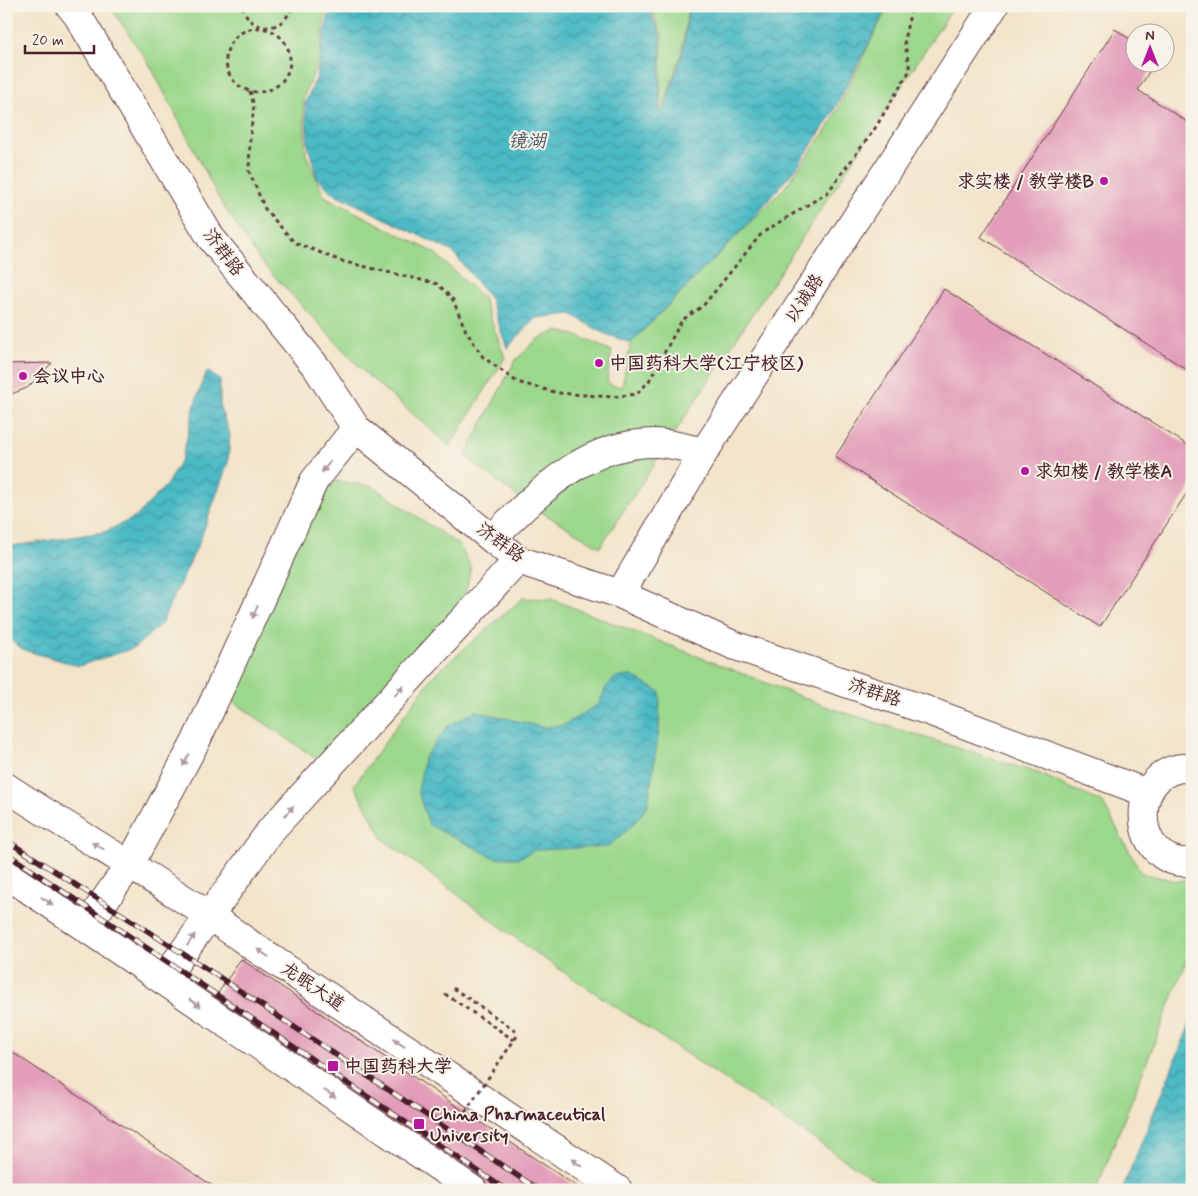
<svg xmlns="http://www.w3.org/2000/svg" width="1198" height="1196" font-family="Mynerve,'LXGW WenKai TC',sans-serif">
  <defs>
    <pattern id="water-waves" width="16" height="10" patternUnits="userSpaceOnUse" patternTransform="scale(1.25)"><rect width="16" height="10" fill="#4cbac5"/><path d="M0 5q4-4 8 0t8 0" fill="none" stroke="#4197a0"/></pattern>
  </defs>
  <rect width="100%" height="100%" fill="#f7f3e8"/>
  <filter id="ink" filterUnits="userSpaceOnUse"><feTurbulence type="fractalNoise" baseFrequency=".02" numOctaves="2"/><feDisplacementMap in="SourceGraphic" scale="10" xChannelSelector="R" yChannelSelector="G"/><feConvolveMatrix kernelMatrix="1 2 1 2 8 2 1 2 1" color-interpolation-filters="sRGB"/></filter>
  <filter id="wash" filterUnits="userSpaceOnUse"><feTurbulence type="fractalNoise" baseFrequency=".0096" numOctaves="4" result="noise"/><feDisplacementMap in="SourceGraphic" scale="20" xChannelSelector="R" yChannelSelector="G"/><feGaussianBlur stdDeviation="1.12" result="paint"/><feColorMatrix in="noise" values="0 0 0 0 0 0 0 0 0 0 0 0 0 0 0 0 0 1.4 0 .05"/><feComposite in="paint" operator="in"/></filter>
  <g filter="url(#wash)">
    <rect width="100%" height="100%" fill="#f2e4c9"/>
    <path fill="#9bd88c" stroke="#727c5c" d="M110,6h216l-6,52 -17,40 3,56 18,42 111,57 48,45 22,60 -55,88 -85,-73 -104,-111 -39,-58 -71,-137z
      M653,6h35l-6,45 -19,57 -3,2 2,-74 -10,-26z
      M886,6h68l-354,541 -77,-46 -58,-45 50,-95 21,-21 21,-9 18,4 37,16 -5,29 4,5 11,2 9,-44 154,-156 45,-62 57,-117z
      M336,481l36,5 87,59 12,22 -6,29 -147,164 -90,-62 85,-191z
      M523,598l28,1 282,110 205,64 65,30 38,70 34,8 17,-1v68l-96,242h-206l-353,-236 -154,-115 -29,-54 79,-109z"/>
    <path fill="url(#water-waves)" stroke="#4b6c78" d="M330,6h322l-2,5 11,25 -2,76 5,-2 19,-59 6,-45h197l1,2 -56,108 -34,51 -51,59 -115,117 -28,-10 -32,-19 -35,4 -29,30 -17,-49 -37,-47 -120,-59 -16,-15 -9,-33 -3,-42 11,-24z
      M207,371l13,9v28l10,26 -2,29 -29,80 -38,81 -27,24 -55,18 -55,-16 -18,-13v-90l98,-15 32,-15 31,-33 15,-26 14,-58z
      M632,676l28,16 -1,37 -11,76 -18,23 -23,19 -72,3 -16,8h-24l-66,-33 -11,-33 6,-34 24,-32 28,-15 66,16 22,-2 35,-21 7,-17 10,-10z
      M1192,1019v163l-4,8h-66z"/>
    <g id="blocks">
      <path fill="#e29eb9" d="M1115,29l21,14v19h19l-17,28 54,35v248l-211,-136z
        M944,289l248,159v37l-92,142 -265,-170z
        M52,363l-25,25 -21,8v-32z
        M241,959l224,153 117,78h-127l-255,-170z
        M6,1048l213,142h-213z"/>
    </g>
  </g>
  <g filter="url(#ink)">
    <use href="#blocks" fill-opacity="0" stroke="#633d43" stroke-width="1"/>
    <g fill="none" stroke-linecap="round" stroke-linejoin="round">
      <defs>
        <path id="minor" d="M70,6l8,10 133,222 106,130 39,60 162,132 102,34 113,51 193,65 221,83
          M492,538c48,-46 92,-95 163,-95 16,0 34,6 49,9
          M620,594l84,-142 290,-446
          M1192,768c-65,-5 -64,100 0,94
          M86,927l44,-63 66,-123 118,-260 42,-53
          M163,980l108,-150 247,-270"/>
        <path id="major" d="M6,787c82,54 168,102 248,160l364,243
          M6,874l467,316"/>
      </defs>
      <use href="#minor" stroke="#633d43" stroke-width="30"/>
      <use href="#major" stroke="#633d43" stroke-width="30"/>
      <path stroke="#633d43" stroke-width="3" stroke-dasharray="4 4" stroke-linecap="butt" d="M243,6c6,29 42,27 49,0
        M226 60a32 32 0 1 1 64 0a32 32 0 1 1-64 0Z
        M250,91l4,15 -4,32 -1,33 16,38 29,33 47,19 97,23 15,16 13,31 17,26 34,25 41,11 55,4 24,-3 12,-13 33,-61 21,-14 59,-73 65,-40 47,-63 36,-60 -6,-30 8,-34
        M453,988l66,45
        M445,994l69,46
        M414,1190l4,-7"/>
      <use href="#minor" stroke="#fff" stroke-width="28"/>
      <use href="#major" stroke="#fff" stroke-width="28"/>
      <defs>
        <path id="rail" d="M6,840l207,133 326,217
          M6,853l500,337"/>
      </defs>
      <use href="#rail" stroke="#4a1f2b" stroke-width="5.5"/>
      <use href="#rail" stroke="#f7f3e8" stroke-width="4" stroke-dasharray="11" stroke-linecap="butt"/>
      <path stroke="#633d43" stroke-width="3" stroke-dasharray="4 4" stroke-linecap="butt" d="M465,1112l54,-79"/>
    </g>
    <defs><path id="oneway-solid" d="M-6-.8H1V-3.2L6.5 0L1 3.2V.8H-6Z" transform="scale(1.25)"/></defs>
    <g fill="#ae9aa0">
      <use href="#oneway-solid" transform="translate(326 467) rotate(128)"/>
      <use href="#oneway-solid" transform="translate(255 612) rotate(114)"/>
      <use href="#oneway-solid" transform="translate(399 691) rotate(-48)"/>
      <use href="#oneway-solid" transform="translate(186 760) rotate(118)"/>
      <use href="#oneway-solid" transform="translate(289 811) rotate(-48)"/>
      <use href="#oneway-solid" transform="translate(98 846) rotate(-150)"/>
      <use href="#oneway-solid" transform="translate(47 901) rotate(33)"/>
      <use href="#oneway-solid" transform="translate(191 940) rotate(-55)"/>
      <use href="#oneway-solid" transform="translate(263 953) rotate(-146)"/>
      <use href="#oneway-solid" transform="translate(195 1003) rotate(35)"/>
      <use href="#oneway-solid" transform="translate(399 1043) rotate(-146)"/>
      <use href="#oneway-solid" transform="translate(330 1094) rotate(34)"/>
      <use href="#oneway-solid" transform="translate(577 1163) rotate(-146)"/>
    </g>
  </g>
  <g fill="#b5179e" stroke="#f7f3e8" stroke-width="2">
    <circle cx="1104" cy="181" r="5"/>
    <circle cx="599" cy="363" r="5"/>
    <circle cx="23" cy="376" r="5"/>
    <circle cx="1025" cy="471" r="5"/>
    <rect x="327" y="1060" width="12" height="12" rx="2.5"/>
    <rect x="413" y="1118" width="12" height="12" rx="2.5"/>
  </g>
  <g text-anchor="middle" stroke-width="4" stroke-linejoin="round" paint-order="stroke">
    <g font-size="18" font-weight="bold" fill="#4a1f2b" stroke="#f7f3e8" text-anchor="start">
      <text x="1094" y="187" text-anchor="end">求实楼 / 教学楼B</text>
      <text x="609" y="369">中国药科大学(江宁校区)</text>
      <text x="33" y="382">会议中心</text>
      <text x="1035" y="477">求知楼 / 教学楼A</text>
      <text x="344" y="1072">中国药科大学</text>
      <text x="430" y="1120">China Pharmaceutical<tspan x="430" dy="21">University</tspan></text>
    </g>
    <g font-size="18" fill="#4a1f2b" stroke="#f7f3e8">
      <text transform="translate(224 252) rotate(53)" y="6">济群路</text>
      <text transform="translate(804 298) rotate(-57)" y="6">以诚路</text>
      <text transform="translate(501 542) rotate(36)" y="6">济群路</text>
      <text transform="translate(875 692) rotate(18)" y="6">济群路</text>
      <text transform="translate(313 986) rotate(34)" y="6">龙眠大道</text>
    </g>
    <g font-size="19" font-style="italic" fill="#4b5561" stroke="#f7f3e8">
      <text x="527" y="147">镜湖</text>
    </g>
  </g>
  <rect width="1198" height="1196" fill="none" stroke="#f7f3e8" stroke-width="25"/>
  <g transform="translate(1150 48)"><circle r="24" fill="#f7f3e8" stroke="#b29e9c"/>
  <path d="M0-4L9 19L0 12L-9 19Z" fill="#b5179e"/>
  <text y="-8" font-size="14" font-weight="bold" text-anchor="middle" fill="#4a1f2b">N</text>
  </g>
  <path d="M25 45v8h69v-8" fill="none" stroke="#4a1f2b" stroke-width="2.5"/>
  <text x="32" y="45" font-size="15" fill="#4a1f2b" stroke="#f7f3e8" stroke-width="4" paint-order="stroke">20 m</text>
</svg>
